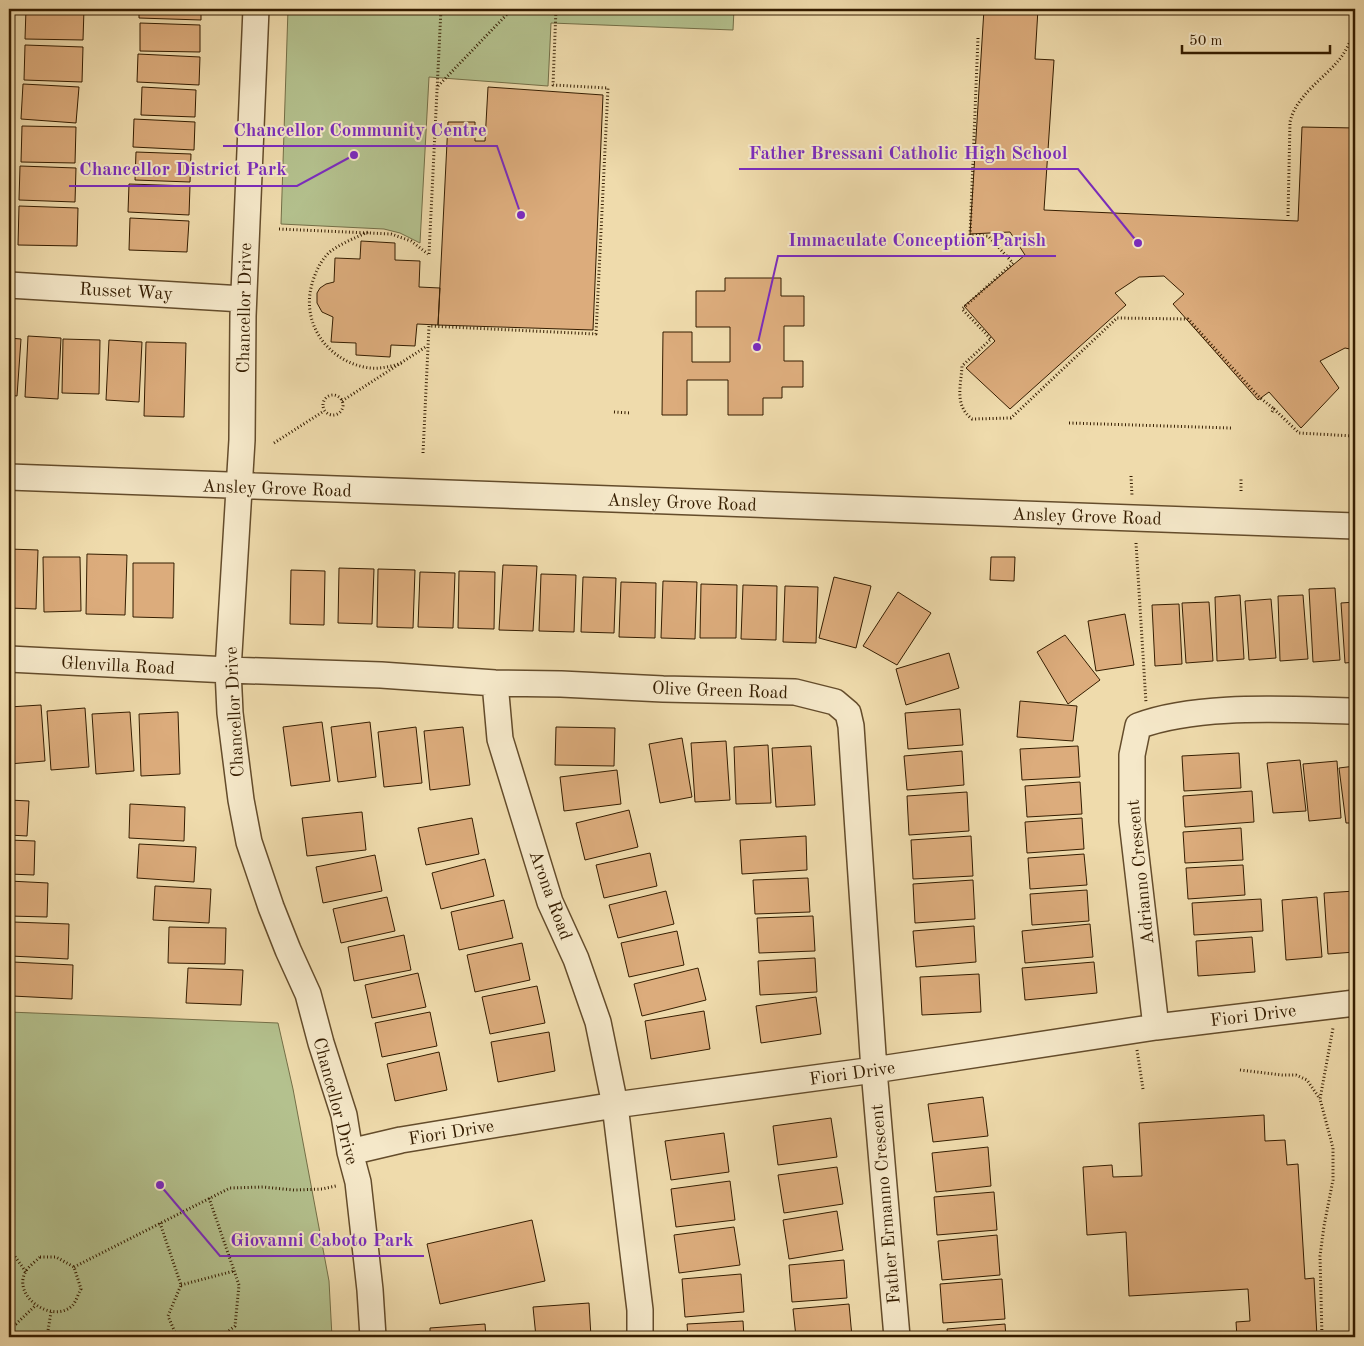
<svg xmlns="http://www.w3.org/2000/svg" width="1364" height="1346" font-family="'Old Standard TT',serif">
  <rect width="100%" height="100%" fill="#efdbac"/>
  <filter id="stains"><feTurbulence type="fractalNoise" baseFrequency=".004" numOctaves="4"/><feColorMatrix values="0 0 0 0 .2 0 0 0 0 .09 0 0 0 0 .02 0 0 0 .5 -.17"/></filter>
  <radialGradient id="worn" r=".72"><stop offset=".6" stop-color="#630" stop-opacity="0"/><stop offset="1" stop-color="#630" stop-opacity=".3"/></radialGradient>
  <path fill="#b4c18e" stroke="#746f47" d="M288,9h446l-1,21 -182,-7 -3,63 -119,-9 -9,166 -20,-10 -16,-4 -103,-5z
    M9,1012l269,11 15,66 36,192 3,56h-323z"/>
  <path fill="#dcac7c" stroke="#351d00" d="M26,9h58l-1,31 -58,-1z
    M139,9h62v11l-62,-2z
    M984,9h54l-3,50 19,1 -10,150 254,11 4,-94 53,1v222l-10,-2 -25,13 19,27 -38,40 -32,-36 -11,8 -85,-96 11,-10 -20,-18 -25,1 -24,16 11,12 -116,104 -44,-41 29,-27 -31,-35 61,-51 -15,-23 -40,2z
    M140,23l60,2v27l-60,-1z
    M25,45l58,2 -1,35 -58,-2z
    M138,54l62,3 -1,28 -62,-3z
    M23,84l56,3 -3,36 -55,-4z
    M142,87l54,3 -1,27 -54,-2z
    M488,87l115,8 -10,235 -155,-5 10,-203h27v19h10z
    M134,119l61,3 -1,28 -61,-3z
    M22,126l54,1 -1,36 -54,-1z
    M136,152l55,2 -1,28 -55,-2z
    M20,166l56,2 -1,34 -56,-2z
    M129,184l61,2 -1,29 -61,-3z
    M19,206l59,2 -1,38 -59,-1z
    M130,218l59,3 -2,31 -58,-2z
    M361,241l34,2v17l25,1 -1,26 21,1 -2,37 -21,-1 -2,22 -24,-1 -1,12 -34,-2v-12l-25,-1 2,-25 -11,-5 -5,-9v-10l3,-5 6,-4 8,-2 1,-24 25,1z
    M725,278h56v18h23v30h-20v35h19v26h-21v11h-19v17h-35v-35h-41v35h-25l1,-83h29v30h38v-35h-34v-36h29z
    M28,336l33,2 -3,61 -33,-2z
    M9,338l12,1 -4,57 -8,-1z
    M63,339l37,1 -1,54 -37,-1z
    M109,340l33,2 -3,60 -33,-2z
    M146,342l40,1 -2,74 -40,-1z
    M9,549l29,1 -2,59 -27,-1z
    M87,554l40,1 -2,60 -39,-1z
    M43,557h37l1,54 -37,1z
    M991,557h24l-1,24 -24,-1z
    M133,563h41l-1,55 -40,-1z
    M503,565l34,1 -4,65 -34,-1z
    M339,568l35,1 -2,55 -34,-1z
    M378,569l37,1 -2,58 -36,-1z
    M291,570l34,1 -1,54 -34,-1z
    M459,571l36,1 -1,57 -36,-1z
    M420,572l35,1 -2,55 -35,-1z
    M541,574l35,1 -2,57 -35,-1z
    M583,577l33,1 -2,55 -33,-1z
    M834,577l37,9 -15,62 -37,-10z
    M663,581l34,1 -2,57 -34,-1z
    M621,582l35,1 -1,55 -36,-1z
    M701,584l36,1 -1,53h-36z
    M743,585l34,1 -1,54 -35,-1z
    M785,586l33,1 -2,56 -33,-1z
    M1335,588l5,72 -27,2 -4,-73z
    M898,592l33,21 -34,52 -34,-19z
    M1240,595l4,64 -27,2 -2,-64z
    M1303,595l5,64 -28,2 -2,-65z
    M1271,599l5,59 -27,2 -4,-59z
    M1209,602l4,59 -27,2 -4,-60z
    M1355,602v60l-10,1 -4,-60z
    M1179,604l3,60 -27,2 -3,-61z
    M1125,614l9,51 -38,6 -8,-50z
    M1065,635l35,45 -32,24 -31,-52z
    M949,653l10,35 -53,17 -10,-36z
    M1020,701l57,5 -4,35 -56,-4z
    M41,705l4,56 -36,3v-57z
    M85,708l4,59 -38,3 -4,-59z
    M960,709l3,36 -55,4 -3,-36z
    M130,712l4,59 -38,3 -4,-60z
    M178,712l2,62 -39,2 -2,-62z
    M322,722l8,59 -39,5 -8,-59z
    M370,722l6,55 -38,5 -7,-55z
    M416,727l6,56 -38,4 -6,-55z
    M463,727l7,58 -40,5 -6,-59z
    M556,727l59,1 -1,38 -59,-1z
    M682,738l10,59 -32,6 -11,-59z
    M726,741l4,59 -35,2 -4,-59z
    M768,745l3,58 -35,1 -2,-57z
    M811,746l4,59 -39,2 -4,-59z
    M1078,746l2,31 -58,3 -2,-31z
    M962,751l2,34 -57,5 -3,-34z
    M1239,753l2,35 -57,3 -2,-35z
    M1300,760l6,51 -33,2 -6,-50z
    M1337,761l4,57 -32,3 -6,-57z
    M1355,766v57h-9l-7,-55z
    M617,770l4,34 -57,7 -4,-34z
    M1080,782l2,32 -55,3 -2,-31z
    M1252,791l2,31 -69,5 -2,-31z
    M967,792l2,39 -60,4 -2,-39z
    M9,800l20,1 -2,35 -18,-1z
    M130,804l55,3 -1,34 -55,-3z
    M629,810l9,37 -53,13 -9,-37z
    M362,812l4,38 -59,6 -5,-38z
    M472,818l7,36 -53,11 -8,-37z
    M1082,818l2,31 -57,4 -2,-31z
    M1241,828l2,32 -58,3 -2,-31z
    M806,836l1,34 -65,4 -2,-34z
    M971,836l2,40 -60,3 -2,-39z
    M9,840l26,1 -1,34 -25,-1z
    M139,844l57,3 -2,35 -57,-4z
    M650,853l7,33 -53,12 -8,-33z
    M1084,854l3,31 -57,4 -2,-31z
    M375,855l7,36 -59,12 -7,-36z
    M485,859l9,37 -53,13 -9,-36z
    M1243,865l2,30 -57,4 -2,-31z
    M808,878l2,34 -55,2 -2,-34z
    M973,880l2,39 -60,4 -2,-39z
    M9,881l39,2 -1,34 -38,-1z
    M155,886l56,3 -2,34 -56,-3z
    M1087,890l2,31 -57,4 -2,-31z
    M666,891l8,33 -56,14 -9,-33z
    M1355,891v61l-27,2 -4,-61z
    M387,897l8,34 -54,12 -8,-34z
    M1317,897l5,60 -36,3 -4,-60z
    M1261,899l2,32 -69,4 -2,-32z
    M504,900l9,38 -54,12 -8,-38z
    M813,916l2,35 -56,2 -2,-35z
    M13,922l56,2 -1,35 -57,-3z
    M1090,924l3,33 -68,6 -3,-32z
    M974,926l2,36 -60,5 -3,-36z
    M169,927l57,1 -1,36 -57,-1z
    M677,931l7,34 -55,12 -8,-34z
    M404,935l7,35 -57,11 -6,-34z
    M1252,937l3,35 -57,4 -2,-35z
    M522,943l8,37 -55,12 -8,-37z
    M815,958l2,34 -57,3 -2,-34z
    M13,962l60,3 -1,34 -60,-3z
    M1094,962l3,31 -72,7 -3,-32z
    M188,968l55,2 -2,35 -55,-2z
    M698,968l8,32 -64,16 -8,-32z
    M418,973l8,34 -54,11 -7,-33z
    M979,974l2,38 -59,3 -2,-38z
    M537,986l8,37 -55,11 -8,-37z
    M816,997l5,37 -60,9 -5,-37z
    M704,1011l6,38 -59,10 -6,-38z
    M430,1012l7,34 -55,11 -7,-34z
    M549,1032l6,39 -57,11 -7,-40z
    M439,1052l8,38 -52,11 -8,-37z
    M983,1097l5,39 -55,6 -5,-38z
    M1264,1115l1,26 20,-1 2,25 11,-1 7,115 9,-1 3,59h-80l-1,-15 14,-1 -2,-32 -119,7 -3,-64 -39,3 -4,-68 29,-2 1,12 29,-1 -3,-53z
    M831,1118l6,39 -59,8 -5,-39z
    M724,1133l5,39 -58,8 -6,-39z
    M988,1147l3,39 -55,6 -4,-39z
    M837,1167l6,37 -59,9 -6,-38z
    M730,1181l5,39 -59,7 -5,-38z
    M994,1192l3,38 -60,5 -3,-38z
    M837,1211l6,39 -54,9 -6,-39z
    M532,1220l13,61 -105,23 -13,-60z
    M734,1227l6,38 -61,8 -5,-38z
    M997,1235l3,40 -58,5 -4,-39z
    M844,1260l3,38 -55,4 -3,-37z
    M741,1274l3,38 -59,5 -3,-38z
    M1002,1279l3,40 -62,4 -3,-39z
    M589,1303l2,34h-55l-3,-30z
    M849,1304l3,33h-56l-3,-28z
    M743,1321l1,16h-56l-1,-13z
    M485,1324l1,13h-56v-9z
    M1005,1324l1,13h-58l-1,-8z"/>
  <g fill="none" stroke-linecap="round" stroke-linejoin="round">
    <defs>
      <path id="minor" d="M256,9l-13,307 -1,124 -14,230 2,43 11,87 8,42 22,65 17,43 20,44 13,49 23,72 6,37 8,30 12,108 3,47
        M9,285l234,14
        M9,477l1346,49
        M9,659l219,11 153,5 114,8 66,1 102,5 132,3 40,10 13,11 3,13 23,344 23,267
        M495,683l5,56 50,163 26,57 22,63 17,83 25,205v27
        M1156,1027l-24,-206v-66l6,-29c61,-23 152,-16 217,-15
        M350,1152l51,-12 214,-35 259,-35 282,-43 199,-24"/>
    </defs>
    <use href="#minor" stroke="#644c2b" stroke-width="28"/>
    <path stroke="#351d00" stroke-width="3" stroke-dasharray="1 2.5" stroke-linecap="butt" d="M978,38l-8,197 18,1 25,27 -51,46 29,30 -29,27c-1,20 -8,39 10,53l39,-1 106,-100 71,1 70,77 16,13
      M438,86l74,-77
      M1288,216l2,-94c6,-26 32,-42 48,-61 8,-9 13,-21 17,-32
      M279,229l112,5 20,7 17,13
      M368,232c-13,6 -26,11 -37,19 -10,8 -16,22 -19,33 -11,38 14,75 52,83 13,3 25,0 38,-4
      M429,254l12,-245
      M323 405a10 10 0 1 1 20 0a10 10 0 1 1-20 0Z
      M342,401l85,-55
      M614,412l17,1
      M1272,412l2,-3 25,24 54,3
      M1069,423l162,5
      M274,443l50,-32
      M423,453l6,-127 167,8 12,-246 -55,-3 3,-76
      M1131,476l1,20
      M1241,491v-13
      M1136,543l10,160
      M1137,1050l6,39
      M1240,1070l42,5h14l11,5 13,19
      M209,1198l30,87 -4,41 -14,11
      M160,1223l21,62 -13,31 9,21
      M9,1248l17,24
      M40,1257h16l18,10 7,22c-3,5 -5,13 -9,17 -20,18 -61,-10 -46,-35 3,-5 10,-10 14,-14z
      M74,1267l156,-79 33,-1 31,3 28,-1 14,-3
      M181,1285l53,-14
      M9,1326l7,-2 20,-19
      M47,1337l4,-25
      M1322,1337l-2,-81 4,-30 9,-46v-32l-13,-49 13,-71"/>
    <use href="#minor" stroke="#f5e8c9" stroke-width="25"/>
  </g>
  <g text-anchor="middle" stroke-width="4" stroke-linejoin="round" paint-order="stroke">
    <g font-size="18" fill="#351d00" stroke="#f5e8c9">
      <text transform="translate(126 291) rotate(3)" y="6">Russet Way</text>
      <text transform="translate(244 308) rotate(-89)" y="6">Chancellor Drive</text>
      <text transform="translate(277 488) rotate(2)" y="6">Ansley Grove Road</text>
      <text transform="translate(682 502) rotate(2)" y="6">Ansley Grove Road</text>
      <text transform="translate(1087 516) rotate(2)" y="6">Ansley Grove Road</text>
      <text transform="translate(118 665) rotate(3)" y="6">Glenvilla Road</text>
      <text transform="translate(720 690) rotate(2)" y="6">Olive Green Road</text>
      <text transform="translate(234 712) rotate(-93)" y="6">Chancellor Drive</text>
      <text transform="translate(1140 872) rotate(-96)" y="6">Adrianno Crescent</text>
      <text transform="translate(551 895) rotate(70)" y="6">Arona Road</text>
      <text transform="translate(1253 1015) rotate(-7)" y="6">Fiori Drive</text>
      <text transform="translate(852 1073) rotate(-8)" y="6">Fiori Drive</text>
      <text transform="translate(336 1101) rotate(75)" y="6">Chancellor Drive</text>
      <text transform="translate(451 1132) rotate(-9)" y="6">Fiori Drive</text>
      <text transform="translate(885 1204) rotate(-95)" y="6">Father Ermanno Crescent</text>
    </g>
  </g>
  <path fill="none" stroke="#7b2cbf" stroke-width="2" d="M521 215L497 146H223M1138 243L1078 169H739M354 155L297 186H69M757 347L778 256H1056M160 1185L220 1256H424"/>
  <g fill="#7b2cbf" stroke="#f5e8c9" stroke-width="2">
    <circle cx="521" cy="215" r="5"/>
    <circle cx="1138" cy="243" r="5"/>
    <circle cx="354" cy="155" r="5"/>
    <circle cx="757" cy="347" r="5"/>
    <circle cx="160" cy="1185" r="5"/>
  </g>
  <g font-size="19" text-anchor="middle" font-weight="bold" fill="#7b2cbf" stroke="#f5e8c9" stroke-width="4" stroke-linejoin="round" paint-order="stroke">
    <text x="360" y="136">Chancellor Community Centre</text>
    <text x="908" y="159">Father Bressani Catholic High School</text>
    <text x="183" y="175">Chancellor District Park</text>
    <text x="917" y="246">Immaculate Conception Parish</text>
    <text x="322" y="1246">Giovanni Caboto Park</text>
  </g>
  <rect width="1364" height="1346" fill="none" stroke="#efdbac" stroke-width="30"/>
  <rect x="10" y="10" width="1344" height="1326" fill="none" stroke="#351d00" stroke-width="2.5"/>
  <rect x="15" y="15" width="1334" height="1316" fill="none" stroke="#351d00"/>
  <path d="M1182 45v8h148v-8" fill="none" stroke="#351d00" stroke-width="2.5"/>
  <text x="1189" y="45" font-size="15" fill="#351d00" stroke="#f5e8c9" stroke-width="4" paint-order="stroke">50 m</text>
  <rect width="100%" height="100%" filter="url(#stains)"/>
  <rect width="100%" height="100%" fill="url(#worn)"/>
</svg>
